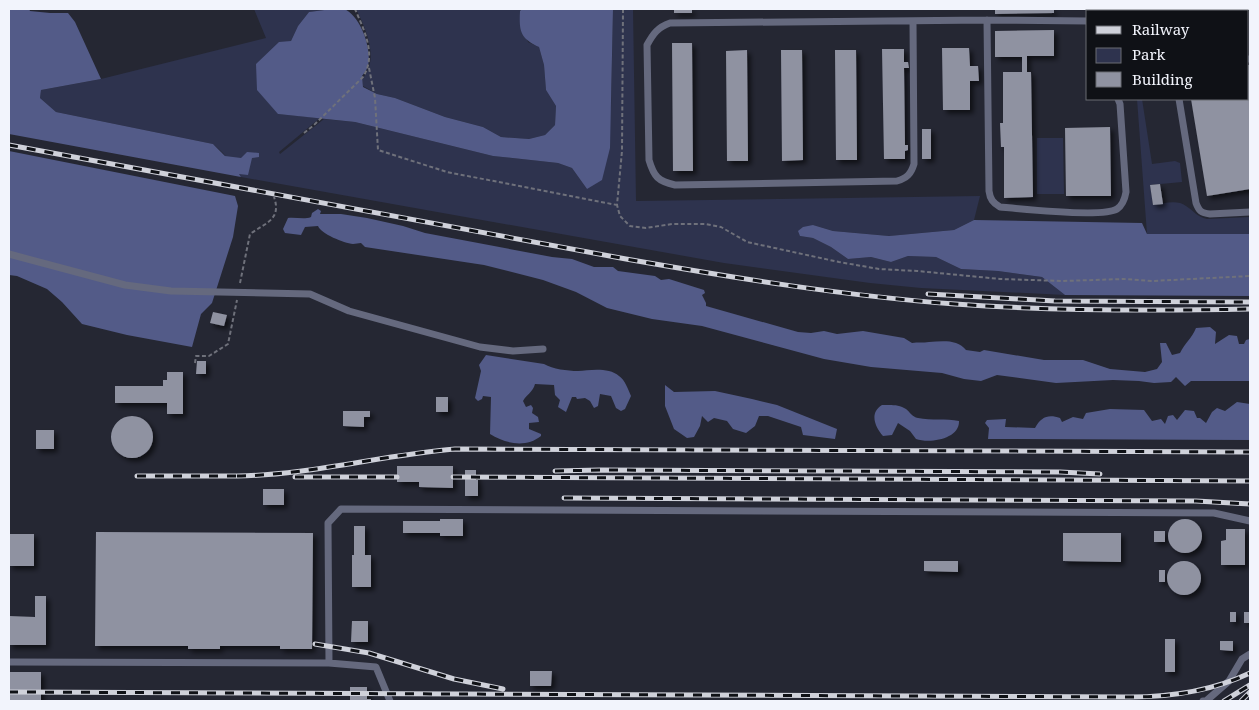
<svg xmlns="http://www.w3.org/2000/svg" width="1259" height="710" font-family="'Noto Serif',serif">
  <defs>
    <filter id="shadow"><feDropShadow dx="3.5" dy="3.5" stdDeviation="2.5" flood-color="#0009"/></filter>
  </defs>
  <rect width="100%" height="100%" fill="#252733"/>
  <path fill="#2e334e" d="M254,9h78l-23,3 -11,14 -7,15 -13,73 42,4 -41,34 1,2 44,-35 31,3 138,34 65,7 14,5 15,21 24,-82 2,-98h20l3,192 344,-5 -6,24 -20,10 -65,6 -56,-5 -20,-6 -13,11 13,2 18,9 17,12 23,-2 20,5 17,-6 28,1 25,12 37,2 44,6 23,18 -144,-7 -51,-5 -146,-20 -483,-86 -18,-24 -10,-9 -157,-32 -16,-14 1,-8 60,-11 165,-41z
    M356,9h166l-2,2 8,31 11,5 5,18 2,25 10,16 -1,19 -10,10 -16,4 -28,-2 -18,-10 -38,-10 -50,-19 -18,-4 -14,-8 -1,-7c18,-19 4,-50 -6,-70z
    M1137,99h5l10,65 23,-3 5,2 2,19 -32,3 3,20c10,-1 24,-6 33,1 8,5 11,11 21,13l43,-2v17h-103z
    M1037,138h26l1,56h-27z"/>
  <path fill="#535b88" d="M9,9h20l1,2 20,2h18l7,9 26,57 -60,11 -1,8 16,14 157,32 12,12 16,2 6,-6 12,1v4l-7,1 -4,17 -9,-1 2,3 -232,-43z
    M332,9c3,0 9,-1 12,0 17,7 28,40 24,57 -1,4 -4,7 -6,10l1,11 14,7 18,4 50,19 38,10 18,10 28,2 16,-4 10,-10 1,-19 -10,-16 -2,-25 -5,-18c-19,-9 -20,-16 -19,-36l2,-2h91l-3,139 -8,32 -15,9 -15,-21 -14,-5 -65,-7 -138,-34 -77,-8 -21,-24 -1,-26 23,-22 12,-1 7,-15 11,-14z
    M9,151l226,45 3,10 -5,31 -21,66 -11,11 -9,33 -65,-12 -45,-11 -20,-22 -15,-13 -30,-13 -8,-1z
    M318,209l3,2 -1,3h21l26,4 36,8 22,7 127,24 20,2 22,8h19l5,4 37,5 6,4 8,-1 35,11 1,3 -3,2 4,8v3l92,26 13,1 13,-2 13,3 26,-3 41,7 8,5c6,-1 11,0 17,-1 13,-1 29,-3 37,8l14,2 4,-2 60,10h39l27,9 35,3 12,-3 5,-7 -2,-19h6l6,12 8,-2c5,-10 12,-15 16,-25l14,-1 6,5 -1,12 14,-9 8,1 2,8h5l2,-4 4,-1v42h-59l-6,5 -9,-9 -5,5 -17,1 -15,-2 -26,-1 -57,3 -59,-8 -16,6 -17,-2 -22,-6 -71,-6 -47,-8 -122,-33 -50,-7 -45,-11 -31,-16 -33,-12 -59,-15 -119,-18 -4,-4c-3,0 -5,1 -8,1 -9,-1 -32,-10 -35,-18l-13,1 -4,8 -16,-2 -2,-4 5,-11c8,-1 16,2 23,-1l1,-4z
    M974,220l168,3 5,11h103v62l-185,-1 -23,-18 -44,-6 -37,-2 -25,-12 -28,-1 -17,6 -20,-5 -23,2 -17,-12 -18,-9 -13,-2 -2,-5 5,-4 10,-2 20,6 56,5 65,-6z
    M486,355l58,9c9,5 23,7 34,7 12,-1 31,-4 41,5 6,4 9,13 12,20l-6,13 -4,2 -5,-3 -5,-12 -11,-2 -2,12 -4,2 -4,-7 -5,-3 -8,1 -1,-2h-4l-6,15 -8,-5 2,-7 -5,-5 -1,-10 -19,-1c-2,8 -8,10 -12,17l3,6 5,-2 2,3 -1,5 6,4 1,5 -10,1v6l12,5v2c-15,12 -35,8 -51,-2l1,-37 -8,-1 -1,3 -4,2 -3,-3 6,-27 -2,-6z
    M665,385l9,7 41,-1 37,8 25,6 60,24 -2,10 -32,-4 -2,-8 -33,-11h-9l-4,10 -9,7 -13,-4 -6,-8 -13,-3 -6,4 -6,-6 -2,10 -6,11 -7,1 -13,-9 -9,-23z
    M1237,402l13,2v36l-262,-1 1,-11 -4,-5 2,-3 19,-1 -1,8 30,1c6,-11 13,-14 25,-10l2,4 11,-5 10,2 3,-6 24,-4 34,1 8,11 9,-2 4,5 3,-8 5,-1 4,5 8,-10 9,1 3,7h3l6,5 6,-11 5,-4 8,3z
    M882,405c8,0 17,-1 24,4 4,3 6,8 12,9 13,3 28,0 41,3 1,18 -29,23 -43,18l-6,-8 -12,-8 -6,12 -9,1c-8,-9 -14,-23 -1,-31z"/>
  <path fill="#8f92a1" filter="url(#shadow)" d="M674,9h18v4h-18z
    M995,9h59v4l-59,1z
    M1054,30v26h-27v16h4l2,125 -29,1v-51h-3l-1,-24h3v-51h19v-15h-27v-26z
    M672,43h20l1,128h-20z
    M942,48h27l1,18h8l1,15h-9v29h-27z
    M882,49h22v13h4l1,6h-5l1,77h3v5l-3,1v8h-21z
    M747,50l1,111h-21l-1,-110z
    M781,50h21l1,110 -21,1z
    M835,50h21l1,110h-21z
    M1248,65h2v124l-43,7 -16,-97h57z
    M1110,127l1,69h-45l-1,-68z
    M922,129h9v30h-9z
    M1160,184l3,20 -10,1 -3,-20z
    M213,312l14,3 -3,11 -14,-3z
    M197,361h9v13h-10z
    M167,372h16v42h-16v-11h-52v-17h48v-6h4z
    M436,397h12v15h-12z
    M343,411h27v6h-6v10l-21,-1z
    M111 437a21 21 0 1 1 42 0a21 21 0 1 1-42 0Z
    M36,430h18v19h-18z
    M397,466h56v22l-34,-1v-5h-22z
    M465,470h11v10h2v16h-13z
    M263,489h21v16h-21z
    M1168 536a17 17 0 1 1 34 0a17 17 0 1 1-34 0Z
    M440,519h23v17h-23v-3h-37v-12h37z
    M354,526h11v29h6v32h-19v-32h2z
    M1226,529h19v36h-24v-24l5,-1z
    M1154,531h11v11h-11z
    M96,532l217,1 -1,116h-32v-3h-60v3h-32v-3h-93z
    M1063,533h58v29l-58,-1z
    M9,534h25v32h-25z
    M1167 578a17 17 0 1 1 34 0a17 17 0 1 1-34 0Z
    M924,561h34v11l-34,-1z
    M1159,570h6v12h-6z
    M35,596h11v49h-37v-29l26,1z
    M1230,612h6v10h-6z
    M1244,612h6v11h-6z
    M352,621h16v21h-17z
    M1165,639h10v33h-10z
    M1220,641h13v10l-13,-1z
    M530,671h22l-1,15h-21z
    M9,672h32v29h-32z
    M350,687h17v12h4v2h-21z"/>
  <g fill="none" stroke-linecap="round" stroke-linejoin="round">
    <path stroke="#6f717b" stroke-width="2" stroke-dasharray="4 2.5" stroke-linecap="butt" d="M623,9l-1,142 -5,54 3,11 10,10 16,2 26,-4h34l15,3 26,15 92,20 40,7 38,2 83,8 63,2 61,-2 28,2 98,-5
      M369,68l6,30 3,52 69,22 170,33
      M304,133l10,-8 49,-48c14,-22 1,-47 -8,-68
      M240,283l10,-49c15,-11 32,-14 24,-37
      M195,363l1,-7h13l19,-12 9,-44"/>
    <path stroke="#65697e" stroke-width="7" d="M1089,9l2,2
      M1109,9l2,2
      M1099,11l3,-2
      M987,20l2,171c1,8 4,12 11,16 21,2 103,11 117,2 6,-4 8,-11 9,-17l-6,-88 -2,-5
      M913,21l1,143c-3,10 -7,14 -17,17l-222,4c-17,-4 -21,-8 -26,-25l-2,-115c6,-11 11,-18 23,-22l317,-3 101,1
      M1248,59h2
      M1179,99l17,104c3,8 5,10 14,11l40,-2
      M9,254l116,31 46,6 139,3 39,17 131,36 33,4 30,-2
      M9,662l320,1 47,4 14,34
      M329,663l-1,-140 13,-14 873,4 36,8
      M1203,701h3l23,-20 13,-22 8,-5"/>
    <defs>
      <path id="rail" d="M9,145l617,114c109,19 219,37 329,45 99,7 197,7 295,5
        M928,294l127,7 195,1
        M555,471l45,-1 460,2 40,2
        M137,476h108
        M237,476c73,-1 145,-21 218,-27l795,3
        M295,477h102
        M453,477l797,4
        M564,498l632,3 54,3
        M315,644l54,9 85,26 49,10
        M9,692l1121,5c42,0 82,-6 120,-24
        M1224,701l26,-16
        M1241,701l9,-9"/>
    </defs>
    <use href="#rail" stroke="#cfd1da" stroke-width="5"/>
    <use href="#rail" stroke="#0f1116" stroke-width="3" stroke-dasharray="9" stroke-linecap="butt"/>
  </g>
  <rect width="1259" height="710" fill="none" stroke="#f2f4fc" stroke-width="20"/>
  <rect x="1086" y="10" width="162" height="90" fill="#0f1116" stroke="#6a6c72"/>
  <rect x="1096" y="26" width="25" height="8" fill="#cfd1da" stroke="#6a6c72"/>
  <text x="1132" y="35" font-size="15" fill="#f2f4fc">Railway</text>
  <rect x="1096" y="48" width="25" height="15" fill="#2e334e" stroke="#6a6c72"/>
  <text x="1132" y="60" font-size="15" fill="#f2f4fc">Park</text>
  <rect x="1096" y="72" width="25" height="15" fill="#8f92a1" stroke="#6a6c72"/>
  <text x="1132" y="85" font-size="15" fill="#f2f4fc">Building</text>
</svg>
